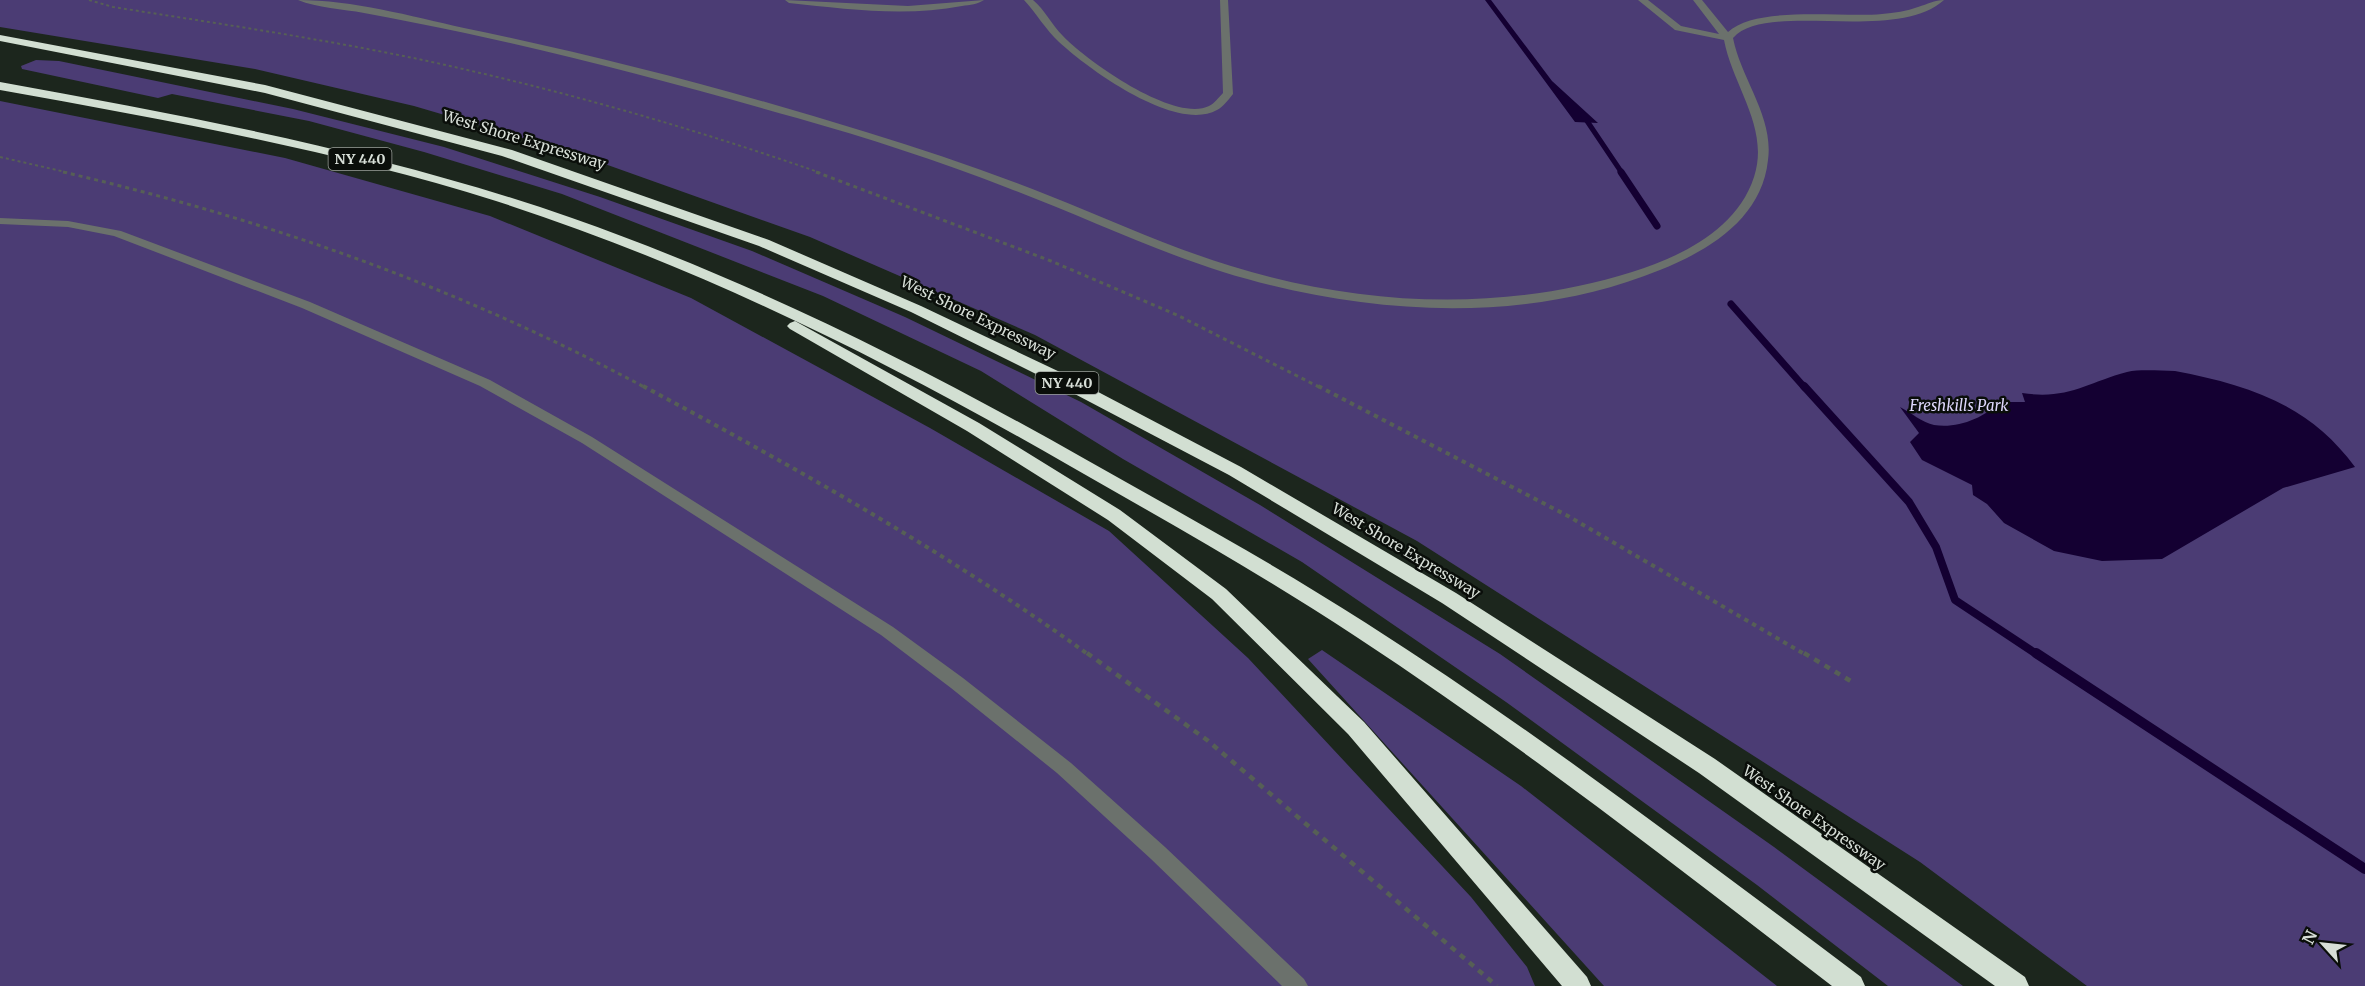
<svg xmlns="http://www.w3.org/2000/svg" width="2365" height="986" font-family="Merriweather,serif">
  <rect width="100%" height="100%" fill="#1c261d"/>
  <path fill="#4b3c74" d="M0,0h2365v986h-278l-167,-124 -503,-321 -382,-206 -225,-98 -236,-84 -160,-47 -159,-37 -255,-42z
    M36,60l23,1 234,48 151,38 156,50 152,54 153,66 176,85 179,103 240,149 274,193 189,139h-75l-131,-101 -251,-183 -204,-140 -179,-103 -142,-88 -158,-75 -261,-102 -138,-42 -115,-31 -137,-27 -14,4 -136,-29 -1,-3z
    M0,101l285,57 205,58 201,82 239,130 179,103 139,127 223,239 56,70 8,19h-1535z
    M1322,650l199,136 256,200h-173l-296,-327z"/>
  <path fill="#140032" d="M1485,0h6l61,81 46,42 -23,-1z
    M2175,371c73,14 134,33 180,96l-72,21 -121,71 -60,2 -48,-10 -50,-28 -17,-19 -14,-9 -1,-10 -50,-25 -12,-18 9,-9 -19,-26c10,5 23,16 34,18 23,4 50,-7 66,-23h25l-3,-9c46,7 64,-10 105,-21 14,-3 33,-1 48,-1z"/>
  <g fill="none" stroke-linecap="round" stroke-linejoin="round">
    <path stroke="#140032" stroke-width="5" d="M1583,115l39,58"/>
    <path stroke="#140032" stroke-width="7" d="M1621,172l36,54
      M1731,304l74,84"/>
    <path stroke="#140032" stroke-width="8" d="M1804,386l105,116 27,45 19,53 83,55"/>
    <path stroke="#140032" stroke-width="10" d="M2036,653l329,216"/>
    <path stroke="#565f56" stroke-width="2" stroke-dasharray="3 3" stroke-linecap="butt" d="M89,0l24,7c102,16 204,31 305,52 136,29 271,68 403,114
      M0,157l70,16"/>
    <path stroke="#565f56" stroke-width="3" stroke-dasharray="4 4" stroke-linecap="butt" d="M63,172c203,47 399,117 583,216
      M816,172l235,89 126,54 144,73"/>
    <path stroke="#565f56" stroke-width="4" stroke-dasharray="4.5 4.5" stroke-linecap="butt" d="M643,386c153,82 305,167 446,269
      M1318,386l250,130 238,139"/>
    <path stroke="#565f56" stroke-width="4.5" stroke-dasharray="6 6" stroke-linecap="butt" d="M1087,653l120,87 290,246
      M1804,653l50,30"/>
    <path fill="#6b716c" fill-rule="evenodd" d="M298,0c55,0 112,16 166,28 135,28 270,63 402,104 62,19 124,40 184,64 60,24 119,51 181,70 130,40 270,47 401,6 48,-15 105,-42 122,-95 16,-49 -21,-90 -30,-137l-49,-10 -37,-30h10l33,26 38,8 -26,-34h9l26,32c29,-27 114,-14 154,-18 12,-1 25,-3 36,-7 10,-3 16,-7 26,-7 -49,44 -178,0 -211,38 8,41 41,79 35,122 -6,58 -58,90 -108,110 -137,56 -297,45 -437,2 -73,-23 -143,-57 -215,-84 -69,-27 -140,-50 -211,-70 -110,-31 -220,-61 -332,-85 -34,-7 -67,-14 -101,-20 -21,-4 -47,-5 -66,-13z
      M785,0l123,6 76,-6c-6,4 -14,5 -22,6 -57,11 -116,3 -173,-3z
      M1024,0h9c12,10 19,25 30,36 24,25 111,87 146,70 5,-2 10,-9 14,-13l-3,-93h8l5,94c-4,5 -10,13 -16,16 -41,23 -129,-41 -158,-68 -13,-12 -23,-29 -35,-42z
      M0,218l68,3 53,10 189,71 180,78 102,57 301,190 70,51 108,85 94,84 139,132 4,7h-26l-131,-127 -94,-86 -106,-85 -70,-53 -299,-192 -102,-57 -178,-78 -188,-72 -46,-9 -68,-3z"/>
    <path fill="#d2dfd2" fill-rule="evenodd" d="M0,35l265,50 247,65 257,90 152,66 141,67 179,94 215,126 259,166 310,218 4,9h-34l-296,-213 -257,-170 -213,-128 -179,-94 -139,-69 -152,-66 -257,-90 -237,-63 -265,-52z
      M0,82c193,35 386,71 572,136 179,63 347,147 513,241 94,53 189,105 281,164 171,109 333,233 495,354l4,9h-33c-156,-120 -312,-242 -477,-350 -92,-61 -189,-115 -285,-170 -184,-106 -372,-200 -574,-265 -162,-51 -329,-81 -496,-111z
      M795,321l184,102 141,87 106,79 138,133 223,255 4,9h-29l-214,-252 -136,-135 -104,-79 -141,-89 -177,-102 -3,-3 3,-3z"/>
  </g>
  <g text-anchor="middle" stroke-width="5" stroke-linejoin="round" paint-order="stroke">
    <g fill="#0a0e0a" stroke="#9aa09a" stroke-width="1.5">
      <rect x="328.5" y="148" width="63" height="22" rx="4.5"/>
      <rect x="1035.5" y="372" width="63" height="22" rx="4.5"/>
    </g>
    <g font-size="14" font-weight="bold" fill="#d7ded7">
      <text x="360" y="164">NY 440</text>
      <text x="1067" y="388">NY 440</text>
    </g>
    <g font-size="15" fill="#d7ded7" stroke="#0a0e0a">
      <text transform="translate(524 140) rotate(17)" y="5">West Shore Expressway</text>
      <text transform="translate(978 318) rotate(26)" y="5">West Shore Expressway</text>
      <text transform="translate(1406 551) rotate(31)" y="5">West Shore Expressway</text>
      <text transform="translate(1814 818) rotate(35)" y="5">West Shore Expressway</text>
    </g>
    <g font-size="15" font-style="italic" fill="#ded7fb" stroke="#0a0e0a">
      <text x="1959" y="411">Freshkills Park</text>
    </g>
  </g>
  <g transform="translate(2323 944) rotate(297)" stroke="#0a0e0a" stroke-width="4.5" paint-order="stroke">
  <path d="M0-4.5L10 22L0 15L-10 22Z" fill="#d7ded7"/>
  <text y="-9" font-size="16" font-weight="bold" text-anchor="middle" fill="#d7ded7">N</text>
  </g>
</svg>
